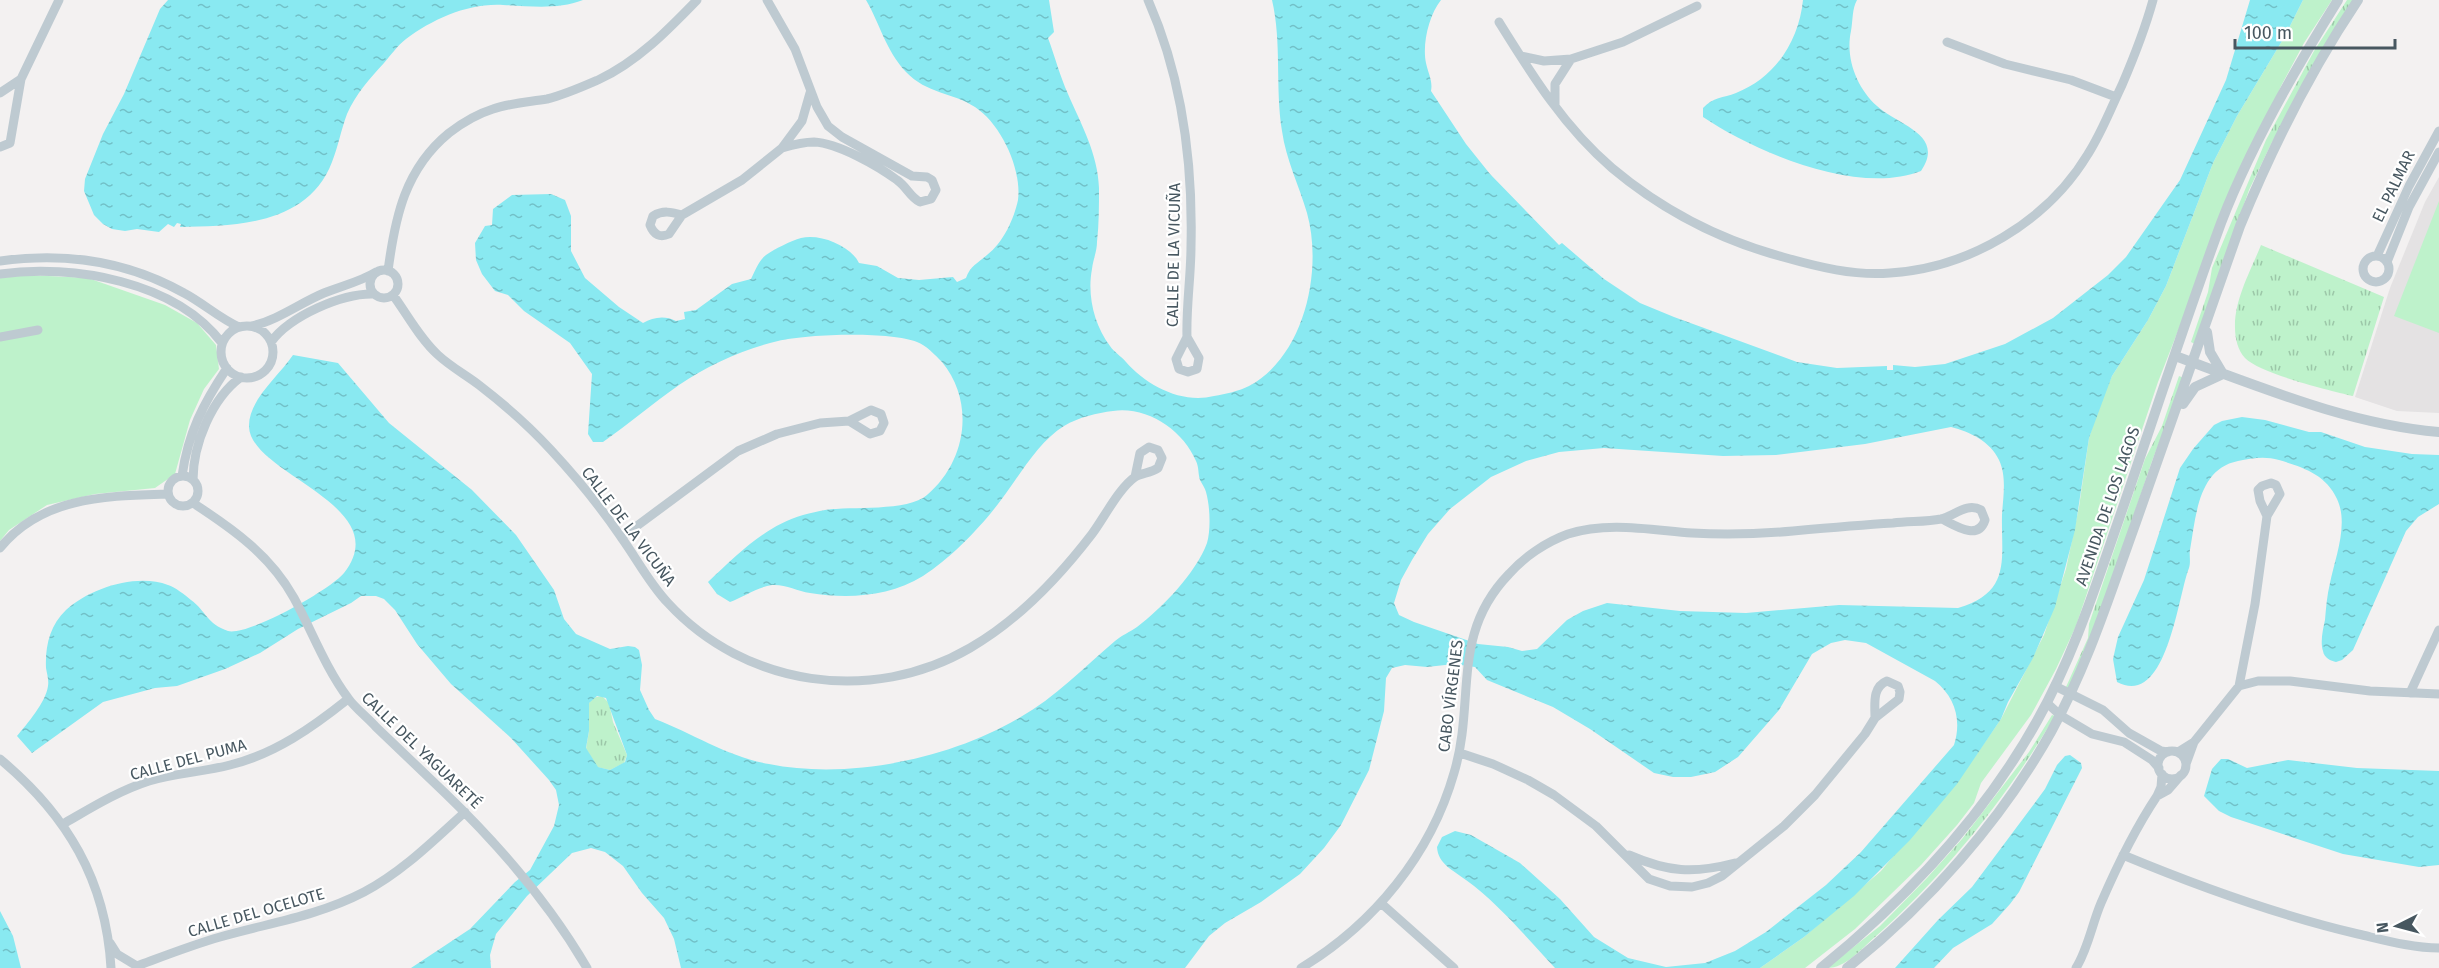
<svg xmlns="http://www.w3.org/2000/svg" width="2439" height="968" font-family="'Fira Sans',sans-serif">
  <defs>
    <pattern id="grass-tufts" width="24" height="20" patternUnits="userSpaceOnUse" patternTransform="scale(1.5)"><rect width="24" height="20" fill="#bef2cb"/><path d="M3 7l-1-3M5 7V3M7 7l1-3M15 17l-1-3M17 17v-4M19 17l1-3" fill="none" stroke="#9cc7a8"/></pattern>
    <pattern id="water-ripples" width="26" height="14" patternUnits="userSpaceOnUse" patternTransform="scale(1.5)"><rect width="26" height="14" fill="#89e9f1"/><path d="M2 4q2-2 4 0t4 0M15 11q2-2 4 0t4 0" fill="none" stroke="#72c0c7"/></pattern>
  </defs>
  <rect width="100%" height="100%" fill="#f3f1f1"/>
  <path fill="#e4e2e3" d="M2439,177v236l-42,-2 -42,-14 35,-109 35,-86z"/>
  <path fill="url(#grass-tufts)" d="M2347,0h6l-81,142 -23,48 -54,154 -4,-2 17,-50 4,-24 54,-128 48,-89z
    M2261,245l123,52 -31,99c-25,-6 -92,-22 -108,-38 -7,-7 -10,-20 -10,-30 -1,-28 16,-58 26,-83z
    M2179,376l5,2 -32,83 -57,169 -26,59 -3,-2 22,-49 1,-14 56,-165 17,-33z
    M602,696l7,7 4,19 14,33 -3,8 -14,7 -13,-3 -11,-18 3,-18v-28l3,-5z
    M2052,715l3,1c-49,82 -108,157 -180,221 -14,12 -29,31 -48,31l53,-42 47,-48 35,-39 67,-87z"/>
  <path fill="#bef2cb" d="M2303,0h29l-28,43 -23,43 -91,214 -32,82 -82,244 -20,43 -25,46 -50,68 -7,20 -17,22 -36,40 -66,64 -50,39h-45l44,-31 77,-66 93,-113 27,-39 43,-84 22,-66 13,-62 10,-69 12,-37 11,-25 36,-56 18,-34 47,-123 24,-47 48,-80z
    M2439,201v132l-45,-17z
    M28,275l60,3 77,27 32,18 19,22 3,24 -15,20 -14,31 -15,54 -20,14 -60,6 -48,11 -38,25 -9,11v-263z"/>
  <path fill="url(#water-ripples)" fill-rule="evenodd" d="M168,0h415c-26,10 -53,6 -80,5 -35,-2 -70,14 -97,34 -9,7 -15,16 -22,24 -14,15 -29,32 -37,51 -6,16 -9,33 -15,48 -24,63 -96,64 -152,65l1,-3 -4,-1 -3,4 -6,-3 -9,8 -22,-3 -12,2 -13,-2 -9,-5 -9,-9 -10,-24 1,-12 18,-45 21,-40 36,-85z
    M866,0h183l5,32 -6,6c7,19 12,38 20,56 13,30 30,60 31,94 0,18 0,36 -2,54 0,9 -4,18 -5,27 -5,26 2,56 18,77 4,6 11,10 16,16 21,24 56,42 88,34 12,-2 25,-5 35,-10 56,-30 74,-116 58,-173 -8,-28 -21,-53 -25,-82 -7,-44 0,-88 -10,-131h169c-12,15 -19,44 -15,63 2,10 7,18 5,28l35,53 24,30 69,71 3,-2 42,36 36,24 34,14 123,45 40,6 50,-2v4h6v-5l22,2 30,-3 60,-20 48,-26 55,-43 18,-18 54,-77 46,-100 24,-80h53l-18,36 -48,80 -24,47 -47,123 -18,34 -36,56 -23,62 -14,92 -20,77 -22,51 -25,44 -7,17 -44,65 -47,56 -56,56 -50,41 -44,31h-205c-28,-30 -56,-64 -89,-88 -13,-10 -28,-16 -29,-33l5,-10 13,-6 16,4 49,28 40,36 34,38 34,21 38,9 39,-4 30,-12 31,-19 60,-47 35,-33 93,-107c8,-25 1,-48 -19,-64l-69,-38 -21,-3 -14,3 -19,11 -33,56 -41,47 -23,15 -24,5h-18l-19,-4 -64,-44 -37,-22 -66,-27 -12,-13 -21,-3 -27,3 -22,-2 -13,3 -6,10 -2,33 -15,59 -28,55 -17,23 -24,26 -39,28 -36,21 -16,13 -24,32h-504l-7,-29 -10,-21 -22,-25 -19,-27 -18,-14 -14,-4 -19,5 -45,43 -31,38 -6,21 1,13h-80l59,-39 45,-47 15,-12 24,-44 5,-21 -3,-15 -7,-10 -38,-42 -60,-54 -34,-40 -22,-34 -11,-11 -8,-3h-15l-10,7 -53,26 -38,24 -35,16 -48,17 -22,2 -52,14 -71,51 -15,-17c10,-12 29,-34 31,-50 1,-6 -1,-12 -2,-18 -1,-22 4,-43 20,-58 24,-22 71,-37 102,-25 7,2 17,10 23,15 15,11 16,24 37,31 20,5 102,-41 116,-58 53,-68 -93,-98 -95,-146 -1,-27 30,-51 44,-72l45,8 51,60 83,67 44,45 38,55 10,29 12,15 34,15 18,-3 7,1 4,3 3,15 -2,25 9,20 6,9c39,15 73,38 114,45 79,16 181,-5 250,-46 37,-21 64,-50 96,-77 7,-6 15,-9 22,-14 25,-19 59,-54 70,-84 4,-14 3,-37 -1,-51 -1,-4 -4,-8 -6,-12 -2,-6 -1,-13 -4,-19 -13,-31 -49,-55 -83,-50 -16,2 -34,6 -49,15 -26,16 -44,49 -63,74 -20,27 -50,58 -78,76 -34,21 -76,23 -113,17 -13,-2 -25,-9 -38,-8 -14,2 -29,12 -42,17l-13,-8 -9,-12c29,-27 57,-56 95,-67 8,-2 15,-4 22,-5 26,-4 83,2 102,-15 40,-34 48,-93 15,-133 -7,-7 -16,-17 -25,-20 -27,-11 -110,-8 -139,-1 -34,8 -70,24 -99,44 -26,18 -50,39 -76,57h-10l-5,-8 4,-60 -22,-31 -46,-32 -16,-16 -13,-4 -13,-17 -6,-14 -1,-17 10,-17 7,-1 1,-16 19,-14 39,-1 14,6 6,16v35l14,27 34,29 24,16c10,-6 22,-8 33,-2l9,-2 -1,-7 12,-2 36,-26 19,-5c4,-8 8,-19 15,-24 8,-6 25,-14 35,-17 19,-5 50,8 58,25l18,3 21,12 21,2 34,-3 4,5 9,-4c4,-12 12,-15 21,-23 16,-12 27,-36 31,-55 4,-31 -17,-76 -43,-93 -23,-15 -48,-13 -69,-35 -20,-21 -26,-48 -40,-72zM1951,427c19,5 39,14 48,33 8,17 4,37 3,55 -1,44 10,77 -44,93l-119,-3 -93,8 -66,-2 -73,-8 -24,8 -16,9 -30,29 -15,2 -14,-4 -30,-3 -64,-22 -15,-7 -5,-12 7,-23 11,-20 16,-26 22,-25 41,-32 35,-16 33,-9 45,-4 119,8 53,-1 89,-11zM597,696l9,2 21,57 -2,7 -15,8 -12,-3 -12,-19 3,-17v-28z
    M1803,0h54c-5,9 -4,20 -6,31 -6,27 6,57 26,75 20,19 69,28 44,65 -63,25 -166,-19 -218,-54v-9c10,-11 20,-10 33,-15 39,-15 63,-52 67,-93z
    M2242,417l23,3 44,12h12l44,15 47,7 27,1v49l-21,13 -12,14 -53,119 -11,10 -6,2c-5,-1 -12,-4 -13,-11 -3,-9 0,-22 2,-31 1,-12 2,-25 5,-37 5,-25 19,-59 7,-84 -11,-25 -35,-32 -58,-39 -14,-4 -27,-2 -41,1 -40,8 -42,55 -48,89 -1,5 1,12 -1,18 -11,27 -22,141 -72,114l-4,-23 5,-22 26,-57 36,-112 13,-19 21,-24 8,-4z
    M2070,755l11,8 1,5 -63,124 -9,12 -18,20 -39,24 -19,20h-39l43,-48 34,-33 59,-79 14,-19 12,-24 8,-9z
    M2221,759h7l19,9 41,-8 69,8 82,3v94l-20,2 -76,-13 -112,-37 -12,-6 -15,-15 8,-27z
    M0,903v8l13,25 8,32h-21z"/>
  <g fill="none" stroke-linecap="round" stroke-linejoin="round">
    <path stroke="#becad1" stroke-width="9" d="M767,0l28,49 22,58 11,19 14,11 70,39 15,1 5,3 4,10 -5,9 -11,3c-10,-5 -13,-15 -23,-22 -19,-14 -59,-37 -83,-38 -11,0 -22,3 -32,6
      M1148,0c34,77 45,162 43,246 0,30 -5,61 -4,91
      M1499,22c33,53 65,105 113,146 50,42 108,72 171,89 35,10 71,19 107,16 79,-5 157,-51 198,-119 14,-22 23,-46 34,-69 12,-28 23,-56 31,-85
      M1947,42l58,22 66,16 45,17
      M1521,56l23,5 27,-2 -16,25v21
      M1571,59l52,-17 74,-36
      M0,93l21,-14
      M0,147l10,-4 11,-64 38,-79
      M682,215c-11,-3 -19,-5 -29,1l-3,9c4,10 10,13 19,9l13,-19 60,-35 40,-32 20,-27 8,-28
      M2377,256l32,-70 30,-55
      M2363 269a13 13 0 1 1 26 0a13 13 0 1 1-26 0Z
      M0,261c64,-9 127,0 184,32 19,10 35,25 55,34
      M2387,262l22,-55 30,-55
      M370 284a14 14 0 1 1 28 0a14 14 0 1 1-28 0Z
      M388,271c7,-54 17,-102 61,-138 13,-10 28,-19 44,-24 17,-6 36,-7 54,-10 17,-4 35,-12 51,-19 39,-18 70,-50 99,-80
      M0,274c73,-10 175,7 222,69
      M393,295c14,19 27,44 45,60 13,12 28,20 41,30 26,20 50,41 72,65 25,27 49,56 70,87 16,22 28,46 47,66 77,84 204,102 302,45 47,-27 89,-71 122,-114 12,-16 27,-46 43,-57 6,-4 16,-4 23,-9l4,-10 -4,-8 -9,-3 -9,6 -5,24
      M252,326c26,-6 48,-23 72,-33 17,-7 36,-11 52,-21
      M221 352a26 26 0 1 1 52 0a26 26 0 1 1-52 0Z
      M0,337l38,-7
      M1187,337l12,21 -2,11 -9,3 -9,-3 -3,-10z
      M271,342c19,-26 71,-49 103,-48
      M168 491a15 15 0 1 1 30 0a15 15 0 1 1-30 0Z
      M182,476c6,-43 21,-72 45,-108
      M193,480c0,-36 19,-82 48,-103
      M193,503c40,26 77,52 101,95 18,33 31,69 54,100 7,10 19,19 28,29 23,22 46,44 69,66 54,52 104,110 142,175
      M622,537l116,-86 39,-17 43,-11 29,-2 22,-11 10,4 3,9 -4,8 -10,3 -21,-13
      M0,548c42,-52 107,-52 168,-54
      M2055,686l48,24 26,23 32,18 7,1
      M2239,686l16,-82 12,-88 13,-22 -4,-9 -5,-2 -9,3 -4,4 2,11 7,15
      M2410,693l29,-63
      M2047,703l13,12 32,19 32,8 28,18 7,8
      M2194,742l45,-56 19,-5h32l80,10 69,3
      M2158 765a14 14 0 1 1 28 0a14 14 0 1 1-28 0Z
      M2178,752l16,-10 -8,22
      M1460,753l33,11 35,16 26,15 42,31 53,53 21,7 22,1 16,-4 14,-7 62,-50 31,-31 50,-61 10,-16 24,-19 1,-7 -2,-6 -11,-5c-15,6 -12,23 -12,37
      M0,759c67,56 106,121 111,209
      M2162,774l-1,13 -4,9 11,-6 13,-15
      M63,824c28,-16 55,-33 86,-43 26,-8 54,-9 81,-16 45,-11 83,-38 118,-66
      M1629,855c39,17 64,19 106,8
      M2123,855c77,32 154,60 235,79 26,6 54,14 81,14
      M1382,904l72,64
      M110,943l7,11 20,12
      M137,966c27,-10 55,-21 83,-29 49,-14 98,-21 144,-45 38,-20 69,-51 101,-80
      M1301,968c73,-44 130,-114 153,-195 22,-73 -4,-138 55,-199 15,-17 37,-32 59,-40 39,-13 84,-4 124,-1 33,2 67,1 101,-2 33,-3 67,-6 100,-8 16,-2 33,-1 48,-4 13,-3 26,-17 40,-9l4,10c-7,21 -29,6 -43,-1
      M2076,968c12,-19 16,-44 25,-65 16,-37 34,-74 56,-107"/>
    <path stroke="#becad1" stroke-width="10" d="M2175,356c86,31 172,68 264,76
      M2183,404l12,-17 28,-13 -13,-22 -3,-20
      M1821,968c86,-70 162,-150 216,-247 36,-64 58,-133 82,-202 34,-99 66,-198 102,-296 29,-76 74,-154 117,-223
      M1847,968c80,-63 154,-147 204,-236 37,-67 59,-138 85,-210 35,-99 69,-197 104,-296 32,-78 71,-156 118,-226"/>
  </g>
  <g text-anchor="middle" stroke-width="4.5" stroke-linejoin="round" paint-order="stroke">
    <g font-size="16" fill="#475760" stroke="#fff">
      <text transform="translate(2393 186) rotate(-64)" y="6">EL PALMAR</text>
      <text transform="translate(1173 255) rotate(-89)" y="6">CALLE DE LA VICUÑA</text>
      <text transform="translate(2107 506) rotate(-71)" y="6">AVENIDA DE LOS LAGOS</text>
      <text transform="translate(629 526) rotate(53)" y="6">CALLE DE LA VICUÑA</text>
      <text transform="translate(1450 696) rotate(-83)" y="6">CABO VÍRGENES</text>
      <text transform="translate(422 750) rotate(44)" y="6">CALLE DEL YAGUARETÉ</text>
      <text transform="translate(188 759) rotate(-15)" y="6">CALLE DEL PUMA</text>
      <text transform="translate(256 912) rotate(-16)" y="6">CALLE DEL OCELOTE</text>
    </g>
  </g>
  <g transform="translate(2397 926) rotate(264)" stroke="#ffffff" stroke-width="4.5" paint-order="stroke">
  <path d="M0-4.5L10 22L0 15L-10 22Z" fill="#475760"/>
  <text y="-9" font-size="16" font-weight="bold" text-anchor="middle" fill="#475760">N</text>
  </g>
  <path d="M2235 39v9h160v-9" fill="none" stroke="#475760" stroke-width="3"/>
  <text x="2244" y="39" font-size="18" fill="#475760" stroke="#ffffff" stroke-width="4.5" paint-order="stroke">100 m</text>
</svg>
